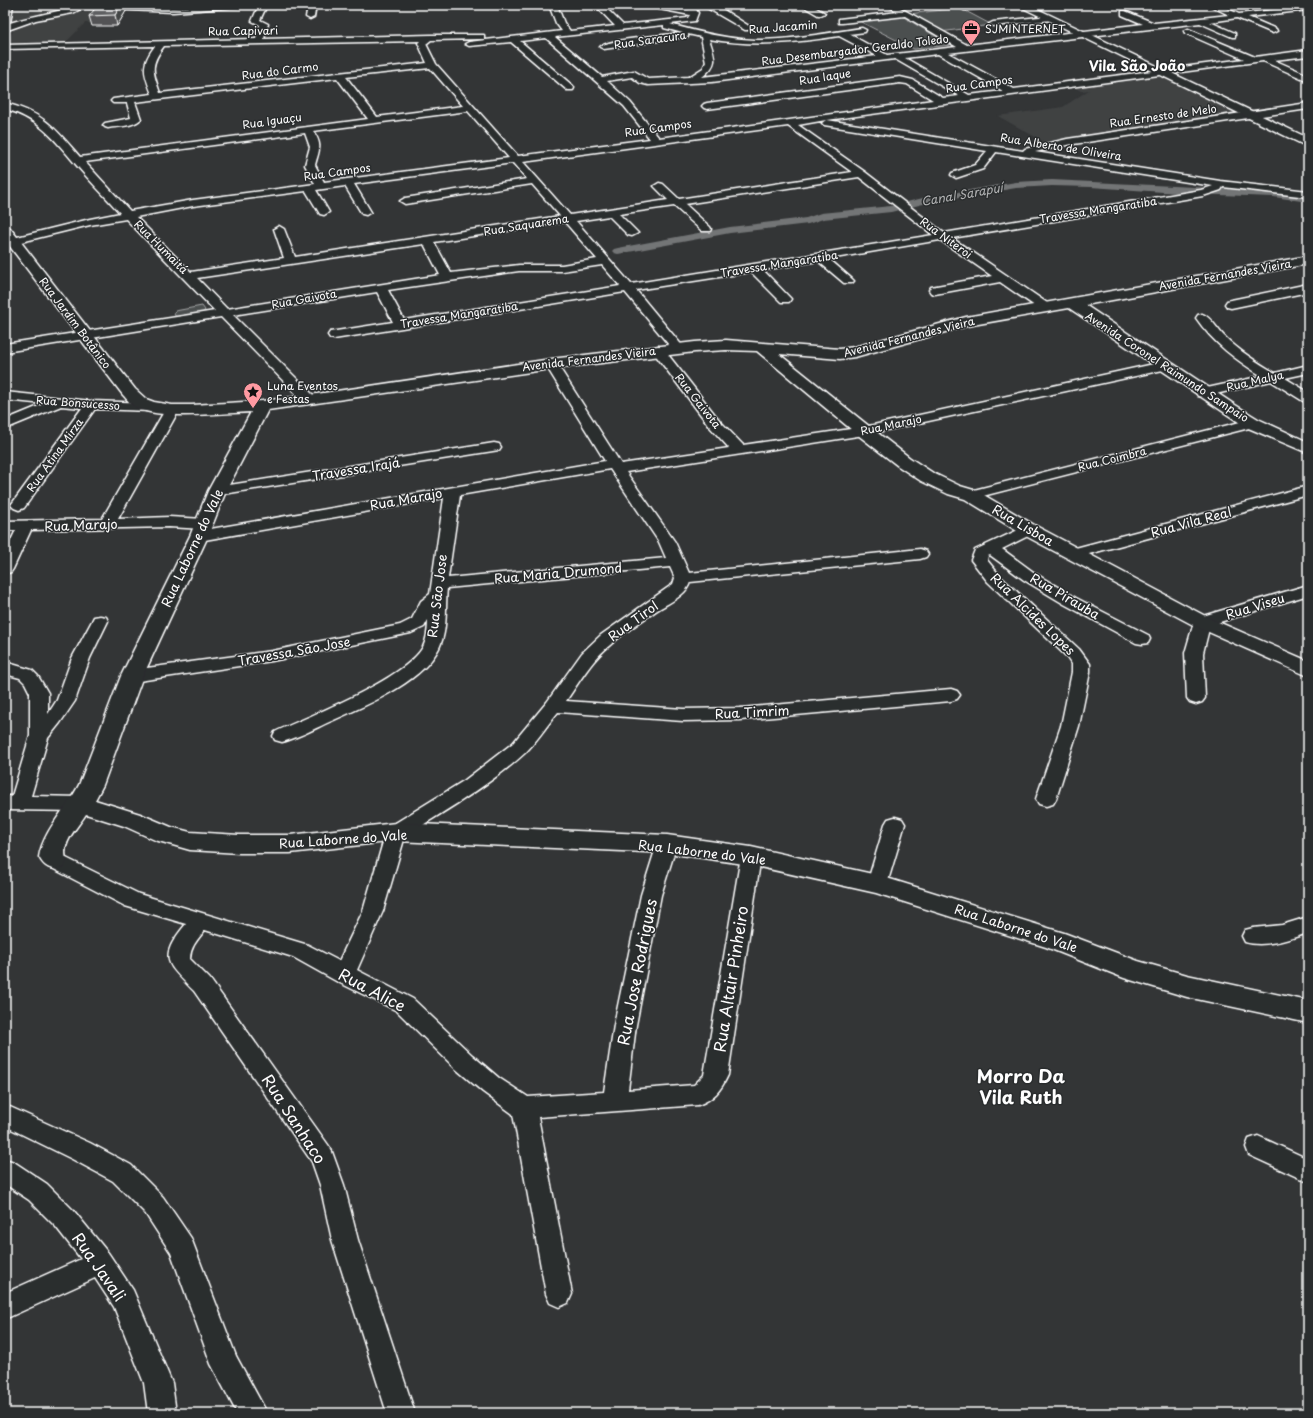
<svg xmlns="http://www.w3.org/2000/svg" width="1313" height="1418" font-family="'Playpen Sans',sans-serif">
  <rect width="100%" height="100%" fill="#333536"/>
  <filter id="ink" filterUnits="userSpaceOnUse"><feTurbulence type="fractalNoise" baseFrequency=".025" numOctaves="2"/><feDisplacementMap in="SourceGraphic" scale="8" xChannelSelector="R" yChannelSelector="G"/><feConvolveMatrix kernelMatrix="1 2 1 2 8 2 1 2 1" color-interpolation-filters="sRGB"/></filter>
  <g filter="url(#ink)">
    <path fill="#404243" d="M5,5h97l-48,10 49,-6 -10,14h-8l-22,22h-56l7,-17 -9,-3z
      M1145,75l22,2 73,36 -3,3 -191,27 -48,-27 65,-9 26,-17 -8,1 -6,-3 1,-3z"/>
    <path fill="#4c4f50" stroke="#a6a7a8" d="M960,8l32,17 -52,7 -32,-18z
      M902,16l48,29 -36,4 -55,-28z
      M202,306l3,4 -2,3 -27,4 -2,-3 1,-3z"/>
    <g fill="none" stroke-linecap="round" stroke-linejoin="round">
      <path fill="#737576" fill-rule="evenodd" d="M1052,180l222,11 34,5v6l-34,-5 -82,-3 -101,-7 -39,-1 -36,2 -93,16 -32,8 -68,7 -15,5 -78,9 -112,21 -4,-1 -2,-2 2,-2 4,-1 112,-21 76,-9 15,-5 70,-7 32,-8 93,-16z"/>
      <defs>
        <path id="minor" d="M78,5l95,3 35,-3h34l-4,2 -65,5 -92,-4h-3z
          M259,5h8l-7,15 8,4 -4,15 167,-4h53v4h-3l-50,1 -5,4 10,20 82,92 132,-17 -26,-33 -78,-68 -26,3 53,45 1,2 -1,2h-6l-56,-48 -42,4 -4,-2 4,-2 93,-11 -6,-8 -7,-18h8l7,18 6,8 45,-5 -20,-21h8l20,20 65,-7 2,-3 -41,-8 -4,-2h17l27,5 -4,-5h9l4,8 -3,8 -25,3c28,8 56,15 85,16 36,0 72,-7 107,-12l4,2 -1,2 -16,2 38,21 70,-8 -52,-31 -63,7h-3v-4l59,-7 -8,-5 5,-2 72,40 176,-21 -21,-9v-4h3l29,12 75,-8 -20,-10h10l20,9 69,-8v4l-60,7 28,12 1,2 -4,2 -36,-15 -27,4 25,11v4h-3l-32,-14 -252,30 66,36 230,-30 -59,-26 -1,-2 4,-2 67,28 53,-7v6l-34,4 34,15v6l-45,-20 -436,59 196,31 2,-2 42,-10 241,-36v6l-241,36 -32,7 185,29 88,10v6l-85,-10 -2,3 -18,6 -251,42 98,67 2,3 -2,3h-8l-42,-29 -65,12 -4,-1 -2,-3 2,-3 61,-11 -52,-36 -111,19 23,20 2,2 -2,2h-8l-26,-22 -55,9 28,29 -2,3h-8l-30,-30 -115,18 48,58 -2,3h-8l-49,-59 -291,47 -4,-1 -2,-3 2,-3 63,-10 -16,-30 -144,23 82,82 2,3 -2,3h-10l-84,-86 -216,35v-8l210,-33 -89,-92 -36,6 -85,21v-6l85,-21 30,-6c-15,-17 -33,-35 -48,-53 -20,-24 -35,-42 -67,-51v-6c39,10 50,25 75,54l288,-38 -31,-41 -202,24 6,17c-8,8 -22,7 -33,9l-3,-1 -2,-2 2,-2 26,-5 -4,-15h-14l-2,-2 2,-2 39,-5c-8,-21 -12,-28 3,-48l-150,3v-4l251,-6 4,-14 -8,-4zM664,25v3l19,5c-15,2 -75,6 -83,14l4,2 81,-12h3v-3l13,3 5,25 -3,6 -14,9 -41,2 -14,-8 -32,6 -47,-40zM839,36l38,20 -175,21c17,-13 13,-20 7,-38 44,8 86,4 130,-3zM420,41l-2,2 9,20 -267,30c-7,-21 -11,-27 4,-47zM938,54l65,37 -34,4 -64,-37zM895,59l64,37 -16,2 -30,-18 -13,-3 -193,26 -3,1 -2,2 2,2 3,1 193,-26 7,1 26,16 -274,38 -29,-36 -23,-21 25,-4 8,6 8,2 64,-3zM430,68l33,38 -86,11 -31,-40zM468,111l41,47 -185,24 -9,-17c4,-15 8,-20 -2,-34zM826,120l-4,3 2,2 163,26 -12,14 -23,8 -1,2 5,3 27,-9 13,-17 217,34 -12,4 -257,43 -79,-61 -67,-47zM788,126l64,46 -173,27 -16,-15 -4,-1 -5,3 14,14 -98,15 -47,-53zM305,133l5,14 -5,18 10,19 -122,16 -63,11 -45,-49zM513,163l14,16 -122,19 -5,3 5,3 127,-20 28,32 -265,41 -11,-28 -5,-3 -5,3 10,29 -93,14 -55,-55 57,-11 113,-15 14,23 4,1 5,-3 -13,-22 29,-4 17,28 4,1 5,-3 -17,-28zM859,177l74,58 -302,49 -55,-63 33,-5 19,19 4,1 6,-3 -19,-19 55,-8 28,25h8l1,-2 -1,-2 -25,-23zM565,222l32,37 -35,6h-43l-68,8 -17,-31zM424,244l16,31 -213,34 -30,-31zM602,265l18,21 -216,34 -16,-30 131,-19h43z
          M308,5h8l-2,12 -4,2 -4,-2z
          M702,5h11l6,2 33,21 -4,2h-3z
          M801,5h10l14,8 -4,2h-3z
          M833,5h9l-4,2z
          M971,5h29l-4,2 -32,3 -4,-2 1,-2z
          M1049,16l4,2 -1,2 -59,6 -4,-2 4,-2z
          M1308,284v8l-77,16 -4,-1 -2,-3 2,-3 4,-1z
          M1202,314c8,2 16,16 22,22 15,15 33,26 51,37l33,-8v8l-23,5 23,14v10l-5,-1 -32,-20 -68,16 -5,-1 -2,-3 2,-3 64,-14c-26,-16 -49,-33 -66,-58l2,-3z
          M658,346l4,1 58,74 23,24 121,-18 299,-65 5,1 1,3 -1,3 -5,1 -299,65 -238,37 49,70 14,31 231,-24 6,2 2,3 -2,3 -6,2 -230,23c-4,15 -25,22 -37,31 -20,14 -43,29 -59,48 -10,12 -19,27 -28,40l117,8 57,-1 211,-19 6,2 3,4 -3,4 -6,2 -211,19 -57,1 -125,-9c-11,13 -21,29 -33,41 -36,33 -79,57 -120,83l-22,75 -26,59 56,29 59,56 27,23 29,19 76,-5 10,-67 27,-130 16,-51 3,-5 7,-2 7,2 3,5 -16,51 -25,130 -8,65 66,-5 10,-10 37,-219 3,-5 7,-2 7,2 3,5 -33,219c-7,15 -14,24 -30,30l-160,12 34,177 -4,9 -9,4 -9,-4 -4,-9 -33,-180 -30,-22 -27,-23 -59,-58 -61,-30 -43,-24 -88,-27c-7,9 -15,17 -15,29l20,20 121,170 13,36 14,55 57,173h-28l-55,-173 -12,-55 -8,-23 -118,-171c-27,-28 -37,-32 -8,-67l-61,-18 -77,-40 -3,-5 3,-5 7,-2 7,2 77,38 169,51 31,16 24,-50 23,-79 3,-5 76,-47 48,-37 34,-41 35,-49 19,-18 72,-51 2,-6 -5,-11 -223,21c-2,19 1,42 -8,60 -18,36 -77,59 -112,75 -15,7 -30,15 -45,19l-7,-2 -2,-4 2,-4c36,-17 129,-52 148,-85 4,-8 5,-18 5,-27l-4,7 -13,6 -139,28 -140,21 -6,-2 -3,-4 3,-4 6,-2 140,-19 128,-26 12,-6 9,-18 9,-7 14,-96 -245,43 -5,-2 -3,-3 3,-3 5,-2 406,-70 -60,-97 1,-3h10l1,3 64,100 108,-16 -19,-21 -56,-74 -2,-3 2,-3zM610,469l49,73 7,16 -218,20 12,-83z
          M5,392l86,9 60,2 5,1 2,3 -2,3 -5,1 -56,-2 -71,99 -5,2 -5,-2 -3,-3 71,-97 -21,-2 -56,23v-9l39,-16 -39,-4z
          M172,406l5,1 2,3 -61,109 51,-2 35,2 5,2 3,3 -3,3 -5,2 -35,-2 -138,3 -18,39 -2,3 -6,2v-21l11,-23 -11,1v-10l97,-2 63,-109 2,-3z
          M1252,419l5,1 2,3 -2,3 -286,73 -5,-1 -2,-3 2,-3z
          M494,443l5,1 2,3 -2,3 -282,45 -5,-1 -2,-3 2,-3 5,-1z
          M1308,486v9l-234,63 -6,-2 -2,-3 2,-3z
          M1029,525l5,2 3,3 -3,3 -32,16 34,25 40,24 72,37 2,4 -2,4 -6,1 -6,-1 -72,-39 -40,-24 -34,-25 -2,1 -1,4 13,16 79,73 11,15v8l-11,54 -23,73 -3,5 -7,2 -7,-2 -3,-5 25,-73 11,-54v-8l-5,-7 -79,-75 -17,-22 4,-10z
          M1308,585v10l-98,30 -7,28 2,45 -3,4 -6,2 -6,-2 -3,-4 -2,-45 9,-31 2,-4z
          M100,616l6,1 2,4 -18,37 -15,43 -15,22 -12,15 -17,58 50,1 7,2 3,5 -3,5 -7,2 -76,-1v-14h7l18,-60v-43l-5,-10 -5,-5 -15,-4v-12l27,8 6,6 10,17v21l9,-14 15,-42 20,-37 2,-4z
          M895,817l7,2 3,5 -18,60 -3,5 -7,3 -7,-3 -3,-5 18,-60 3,-5z
          M1308,917v16c-19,6 -43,15 -63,9l-3,-6 3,-6 8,-2 29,-3z
          M10,1107l80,36 41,22 32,32 28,41 45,118 31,57h-30l-26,-49 -40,-111 -26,-40 -32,-32 -41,-22 -67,-33v-18z
          M1258,1136l50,23v23l-59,-27 -3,-8 3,-8z
          M5,1159l9,3 33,22 27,27 35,43 24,36 39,93 4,30h-28l-4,-30 -30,-76 -19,-29 -90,41v-26l76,-34 -25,-32 -27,-27 -24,-16z"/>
        <path id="major" d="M5,5h8l-3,18c18,-6 37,-9 56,-14 9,-3 11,-4 22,-4l-15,8 -37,7 -31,11z
          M1017,5h12l279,133v9z
          M5,227l5,1 125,161 11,10 8,3 18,3h20l70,-4 48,-6 241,-36 144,-17 31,-2 114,9 14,-2 112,-30 342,-61v8l-223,41 147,98 26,16 50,23v11l-62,-26 -177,-119 -102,18 -112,31 -15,2 -61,-5 91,73 40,31 23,15 27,13 17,5 59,35 173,92 99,43v15l-113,-50 -173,-92 -57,-35 -17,-5 -27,-13 -23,-15 -40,-31 -101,-84 -31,-1 -31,2 -144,17 -283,41 -42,81 -18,45 -65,140 -40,109 -8,15 45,14 31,13 19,5 49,3h51l106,-12 271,12 84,12 126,28 187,58 74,28 49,14 121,26v22l-121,-26 -63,-19 -78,-31 -170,-54 -125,-28 -84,-12 -271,-12 -106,12h-51l-49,-3 -35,-10 -31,-14 -38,-12c-8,13 -27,31 -19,47l-3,6c-13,4 -19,1 -25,-10 4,-26 28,-49 40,-72l42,-109 69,-140 18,-45 43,-79c-28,1 -94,9 -117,-6 -4,-2 -7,-7 -11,-11l-118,-155z"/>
      </defs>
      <use href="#minor" stroke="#fff" stroke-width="3"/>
      <use href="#major" stroke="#fff" stroke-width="3"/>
      <use href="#minor" fill="#2a2d2e" fill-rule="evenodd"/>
      <use href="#major" fill="#2a2d2e" fill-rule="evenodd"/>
    </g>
    <path fill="#525354" stroke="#fff" d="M126,11l-9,15h-25l-3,-10z"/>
    <path fill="#424445" stroke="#fff" d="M121,5h3l2,6 -9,15 -2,-11z"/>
    <path fill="#5f6162" stroke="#fff" d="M98,5h23l-6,10 -26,1z"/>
  </g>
  <defs>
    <symbol id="office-pin" viewBox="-11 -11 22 30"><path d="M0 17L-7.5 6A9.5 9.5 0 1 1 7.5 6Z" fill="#ff9aa2" stroke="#2a2d2e"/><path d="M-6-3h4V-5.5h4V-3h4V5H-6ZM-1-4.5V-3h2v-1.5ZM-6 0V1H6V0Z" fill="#111"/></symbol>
    <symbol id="sight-pin" viewBox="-11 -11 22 30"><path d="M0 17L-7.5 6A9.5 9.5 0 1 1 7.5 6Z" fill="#ff9aa2" stroke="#2a2d2e"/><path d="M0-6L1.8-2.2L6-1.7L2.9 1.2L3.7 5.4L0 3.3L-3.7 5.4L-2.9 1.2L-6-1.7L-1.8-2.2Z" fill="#111"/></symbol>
  </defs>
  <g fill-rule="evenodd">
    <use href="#office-pin" x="960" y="18" width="22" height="30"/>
    <use href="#sight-pin" x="242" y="381" width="22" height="30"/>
  </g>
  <g text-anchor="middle" stroke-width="3" stroke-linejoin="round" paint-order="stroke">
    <g font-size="11" fill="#fff" stroke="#2a2d2e">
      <text transform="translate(783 27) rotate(-4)" y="4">Rua Jacamin</text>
      <text transform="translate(243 31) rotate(-1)" y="4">Rua Capivari</text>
      <text transform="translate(650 40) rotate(-8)" y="4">Rua Saracura</text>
      <text transform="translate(855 50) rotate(-7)" y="4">Rua Desembargador Geraldo Toledo</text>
      <text transform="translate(280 71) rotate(-7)" y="4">Rua do Carmo</text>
      <text transform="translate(825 77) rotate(-9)" y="4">Rua Iaque</text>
      <text transform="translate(979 84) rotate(-8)" y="4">Rua Campos</text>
      <text transform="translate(1163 116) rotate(-8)" y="4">Rua Ernesto de Melo</text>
      <text transform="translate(272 121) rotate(-8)" y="4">Rua Iguaçu</text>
      <text transform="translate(658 128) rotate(-8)" y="4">Rua Campos</text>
      <text transform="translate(1061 147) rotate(9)" y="4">Rua Alberto de Oliveira</text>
      <text transform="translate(337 172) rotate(-8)" y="4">Rua Campos</text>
      <text transform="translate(1098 210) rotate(-9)" y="4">Travessa Mangaratiba</text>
      <text transform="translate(526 225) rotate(-9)" y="4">Rua Saquarema</text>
      <text transform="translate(946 238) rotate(36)" y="4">Rua Niteroi</text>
      <text transform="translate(161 247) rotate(45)" y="4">Rua Humaitá</text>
      <text transform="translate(779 264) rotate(-9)" y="4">Travessa Mangaratiba</text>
      <text transform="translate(1225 275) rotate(-10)" y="4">Avenida Fernandes Vieira</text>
      <text transform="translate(304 299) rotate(-10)" y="4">Rua Gaivota</text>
      <text transform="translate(459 315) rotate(-9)" y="4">Travessa Mangaratiba</text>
      <text transform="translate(75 323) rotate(53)" y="4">Rua Jardim Botânico</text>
      <text transform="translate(909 337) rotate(-14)" y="4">Avenida Fernandes Vieira</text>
      <text transform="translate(589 359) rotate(-7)" y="4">Avenida Fernandes Vieira</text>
      <text transform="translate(1167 367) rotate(33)" y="4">Avenida Coronel Raimundo Sampaio</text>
      <text transform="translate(1255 381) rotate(-13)" y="4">Rua Malya</text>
      <text transform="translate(698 401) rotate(52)" y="4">Rua Gaivota</text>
      <text transform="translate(78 403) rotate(4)" y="4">Rua Bonsucesso</text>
      <text transform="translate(891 425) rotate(-12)" y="4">Rua Marajo</text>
      <text transform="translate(55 455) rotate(-54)" y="4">Rua Atina Mirza</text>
      <text transform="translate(1112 459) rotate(-14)" y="4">Rua Coimbra</text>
    </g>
    <g font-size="11" fill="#fff" stroke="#2a2d2e" text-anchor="start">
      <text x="985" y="33">SJMINTERNET</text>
      <text x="267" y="390">Luna Eventos<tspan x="267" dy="13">e Festas</tspan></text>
    </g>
    <g font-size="12" font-style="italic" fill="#b2b3b4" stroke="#2a2d2e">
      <text transform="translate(962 195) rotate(-10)" y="4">Canal Sarapuí</text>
    </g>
    <g font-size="13" fill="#fff" stroke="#2a2d2e">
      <text transform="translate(356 469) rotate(-9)" y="5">Travessa Irajá</text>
      <text transform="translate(406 499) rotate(-10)" y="5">Rua Marajo</text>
      <text transform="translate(1191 522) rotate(-15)" y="5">Rua Vila Real</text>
      <text transform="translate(81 525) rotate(-2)" y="5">Rua Marajo</text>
      <text transform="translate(1023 525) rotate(30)" y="5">Rua Lisboa</text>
      <text transform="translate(192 548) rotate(-65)" y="5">Rua Laborne do Vale</text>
      <text transform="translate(558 573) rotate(-5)" y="5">Rua Maria Drumond</text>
      <text transform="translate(437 596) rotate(-83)" y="5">Rua Sāo Jose</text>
      <text transform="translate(1065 596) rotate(30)" y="5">Rua Pirauba</text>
      <text transform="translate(1255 606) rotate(-17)" y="5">Rua Viseu</text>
      <text transform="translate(1033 614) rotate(44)" y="5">Rua Alcides Lopes</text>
      <text transform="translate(633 621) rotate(-36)" y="5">Rua Tirol</text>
      <text transform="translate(294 651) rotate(-10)" y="5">Travessa Sāo Jose</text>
      <text transform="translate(752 712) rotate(-3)" y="5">Rua Timrim</text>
      <text transform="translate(343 839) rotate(-4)" y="5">Rua Laborne do Vale</text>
      <text transform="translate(702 852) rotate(7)" y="5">Rua Laborne do Vale</text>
      <text transform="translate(1016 928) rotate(18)" y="5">Rua Laborne do Vale</text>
    </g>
    <g font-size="14" font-weight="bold" fill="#fff" stroke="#2a2d2e">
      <text x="1137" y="71">Vila São João</text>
    </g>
    <g font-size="16" fill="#fff" stroke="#2a2d2e">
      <text transform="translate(637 972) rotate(-79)" y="6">Rua Jose Rodrigues</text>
      <text transform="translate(731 979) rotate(-81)" y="6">Rua Altair Pinheiro</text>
      <text transform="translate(372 990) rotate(28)" y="6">Rua Alice</text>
      <text transform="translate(294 1119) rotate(57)" y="6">Rua Sanhaco</text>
      <text transform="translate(99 1267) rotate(55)" y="6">Rua Javali</text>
    </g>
    <g font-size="18" font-weight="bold" fill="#fff" stroke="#2a2d2e">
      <text x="1021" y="1083">Morro Da<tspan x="1021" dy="21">Vila Ruth</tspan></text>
    </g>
  </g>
  <rect width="1313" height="1418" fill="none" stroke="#2a2d2e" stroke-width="20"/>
  <rect x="10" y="10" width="1293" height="1398" fill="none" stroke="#fff" stroke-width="1.5" filter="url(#ink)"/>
</svg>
